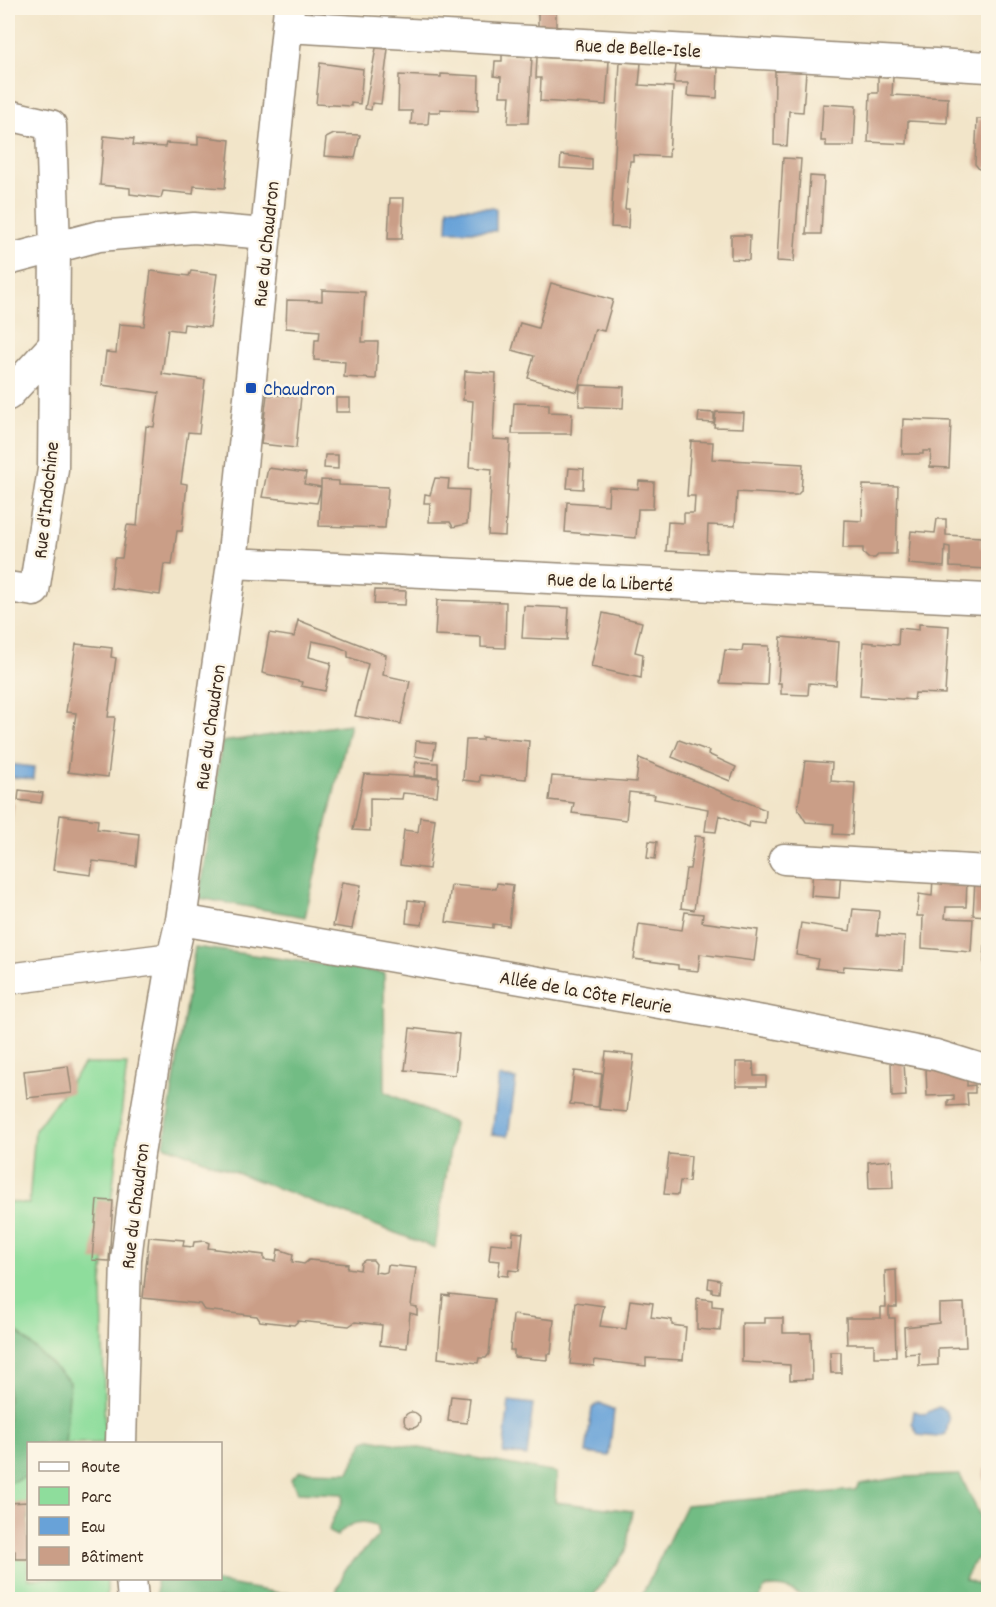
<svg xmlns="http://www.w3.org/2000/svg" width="996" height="1607" font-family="Dekko,sans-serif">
  <rect width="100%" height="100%" fill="#fcf5e5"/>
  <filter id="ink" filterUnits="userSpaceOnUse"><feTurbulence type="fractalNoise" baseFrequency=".0167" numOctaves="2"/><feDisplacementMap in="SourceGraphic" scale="12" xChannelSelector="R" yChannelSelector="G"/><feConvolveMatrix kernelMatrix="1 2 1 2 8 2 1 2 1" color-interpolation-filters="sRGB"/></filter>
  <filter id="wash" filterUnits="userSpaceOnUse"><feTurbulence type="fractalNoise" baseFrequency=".008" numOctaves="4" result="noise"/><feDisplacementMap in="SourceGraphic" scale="24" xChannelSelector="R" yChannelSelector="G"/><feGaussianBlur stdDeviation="1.35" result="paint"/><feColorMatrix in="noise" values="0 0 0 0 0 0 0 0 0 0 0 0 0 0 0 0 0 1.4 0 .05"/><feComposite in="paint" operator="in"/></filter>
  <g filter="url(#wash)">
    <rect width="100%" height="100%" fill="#f2e5c9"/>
    <path fill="#8edd9c" stroke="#64845d" stroke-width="1.5" d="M84,1064h43l-25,218 3,161 -77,1v134l79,1v20l-99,1v-398l21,2 6,-74z"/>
    <path fill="#72bc84" stroke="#567351" stroke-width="1.5" d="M350,724l-45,193 -106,-19 23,-156z
      M195,947l189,26 1,119 69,31 -19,125 -271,-103z
      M8,1323l62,59 -5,61 -37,1v32l-20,7z
      M370,1439l187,34 -2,29 77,9 -6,40 -35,48h-434l-1,-20h44l79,14 56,2 10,-25 34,-35 -2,-9c-16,-8 -29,-3 -40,10l-8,-4c1,-17 15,-23 14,-38l-46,-2 -6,-13 9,-8 49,1 15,-31z
      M960,1475l28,57v17l-16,14 -7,16c11,5 24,6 23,20h-182c-12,-9 -27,-15 -42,-10l-5,10h-119l46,-94 169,-15 5,-6 43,-7z"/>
    <path fill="#68a2d8" stroke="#52667b" stroke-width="1.5" d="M448,208h48v23h-49z
      M8,764l26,3 -1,12 -25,-2z
      M499,1077l17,2 -8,57 -16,-2z
      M509,1401l24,3 -6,52 -24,-3z
      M600,1403l14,7 -5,46 -23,-3 6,-45z
      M938,1407l7,3 4,9 -3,15 -9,3 -19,-2 -6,-12 2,-12 11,3z"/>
    <g id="blocks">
      <path fill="#ca9e87" d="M320,8h15l-2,9 -6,-1z
        M538,8h18v22l-18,-1z
        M376,48l12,1 -7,55 -9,-1 -1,7 -6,-1z
        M502,55l30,2 -4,66h-20l2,-27h-10l1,-19 -7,-1 1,-15h7z
        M537,57l72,4 -3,44 -66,-4 1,-23h-5z
        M620,62l21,1 -2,22 34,2 -4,70 -36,-2v6h-3l-5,48h4l-1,19 -17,-1z
        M320,63l43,6 -3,35 -9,-1v3l-35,-2z
        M676,65l42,2 -1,31 -30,-2 1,-13h-14z
        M775,71l31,1 -3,40 -14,-1 -2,35 -13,-1z
        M441,74l38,2 -1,35 -38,-2v3h-11l-1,12h-17l1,-13h-14l1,-36 42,2z
        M878,76l15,1 -1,18 56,3 -1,25 -39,-2 -1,23 -39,-2 2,-49h8z
        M823,104l33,2 -2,40h-28v-5h-5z
        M977,119h11v50h-9l-4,-5z
        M334,134l26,1 -5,23 -31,-2 2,-18z
        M104,136l30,3 -1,6 32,2 1,-4 32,2v-9l32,4 -5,48 -31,-2 -1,8 -30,-3 -2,7 -31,-4v-6l-30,-3z
        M561,155l31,4v11l-32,-2z
        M783,158l18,1 -7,103 -17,-1z
        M810,176l14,1 -3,57h-15z
        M390,198h14l-2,41h-14z
        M731,235h19l-1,25 -18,-1z
        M151,271l38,5 2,-5 26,3 -7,53 -26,-3 -1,7 -15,-2 -6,45 43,6 -6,53 -11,-1 -7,51 6,1 -5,47h-5l-5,34 -8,-1 -4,31 -49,-7 3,-30h8l5,-33 10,1 9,-100 8,1 5,-34 -57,-8 4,-33 10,1 3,-29 25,2z
        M551,283l62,17 -9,31 -9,-2 -18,63 -49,-14 6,-22 -22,-6 8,-27 18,5z
        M322,290l43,2 -3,50h16l-2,37 -32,-2 1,-15 -31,-2 1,-20h4l1,-9 -34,-3 1,-28 35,1z
        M465,371l31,2 -3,66 17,1 -5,96 -17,-1 4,-66 -23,-2 4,-66 -10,-1z
        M580,385l44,2 -1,21 -44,-2z
        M267,395l34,1 -5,52 -35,-4z
        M336,398h14v14h-14z
        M514,403l35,1v8l23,1 -1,21h-59z
        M699,412l15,1v10l-16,-1z
        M716,412l28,1 -1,15 -29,-1z
        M903,419l48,2 -2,47 -19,-1 1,-16h-8v3h-21z
        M691,441l22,1 -1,17 91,5 -2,27 -4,4h-10l-50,-3 -2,34 -27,-1 -1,28 -41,-2 2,-29 16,1v-10h10l1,-17h-8z
        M325,455h13v14l-14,-1z
        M268,468l38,5 -2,11 17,3v-7l18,1v4l49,2 -3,41 -66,-2 2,-39 -4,16 -55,-6z
        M569,468l15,1 -1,20 -16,-1z
        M435,478l14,1 -1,10 21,1 -2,34 -14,3 -3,-5h-21l1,-19h-6l1,-9 5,1z
        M639,481l15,1 -1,27h-15l-2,29 -71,-6 2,-30 41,3 1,-18 29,2z
        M863,485l35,1 -2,68h-17l-4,4h-7l-5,-5v-5h-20l1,-28 18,1z
        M937,519h9v16l35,2v10h3l1,-6h3v28l-38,-2v-20l-5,-1 -1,21 -36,-3 3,-33 24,2z
        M375,590l31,1 -1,14 -31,-1z
        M437,600l69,2 -1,46 -24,-1v-10l-46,-2z
        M524,606l45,2 -2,32 -45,-2z
        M603,613l39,9 -7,30 8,2 -2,24 -50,-11z
        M298,620l88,35 -3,20 27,6 -9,43 -46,-8 13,-52 -20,-7v-6l-12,-5 -24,-5 -3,16 22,6 -6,28 -24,-5 1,-4 -40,-9 7,-40 25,4z
        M919,624l30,2 -4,68 -30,-1 -1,7 -54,-4 3,-54 35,3 1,-17 20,2z
        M781,637l58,5 -3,43 -27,-2 -1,12 -27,-1v-11h-3z
        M76,644l36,4 -1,9 5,1 -8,59h7l-7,60 -40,-5 8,-59 -10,-1z
        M743,645l26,1 -2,39 -47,-2 5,-33 17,1z
        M482,737l47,4 -3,38 -46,-4v7l-17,-2 3,-40h16z
        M679,740l30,11 -1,3 28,13 -6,14 -58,-24z
        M416,741l20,2 -3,16 -18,-3z
        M639,758l127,52 -1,13 -15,-2 -1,6 -30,-12 -3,17 -11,-1 3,-22 -54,-10 1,-4 -26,-3 -3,28 -54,-7 2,-10 -25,-3 3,-24 84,6z
        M805,761l27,2 -1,18 24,2 -3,52 -19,-1 1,-10 -28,-2 -8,-13z
        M416,762l22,1v14l-24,-2z
        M364,774l75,4 -2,18 -34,-3 -1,6 -32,-1v33l-17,-1z
        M19,790l24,3 -2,10 -23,-3z
        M8,802l6,1 -3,21 -3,-1z
        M60,815l38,5 -1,9 42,5 -3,32 -43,-5 -2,14 -38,-5z
        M420,817l15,2 -6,50 -29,-4 4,-35 14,2z
        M695,836l9,1 -10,73 -13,-2 5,-39h4z
        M649,841l8,1 -2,17 -8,-1z
        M813,869l28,2 -2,27 -28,-2z
        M933,877l34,2 -1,28h-20l-1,11 28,1 -2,33 -49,-4 1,-32h-6l2,-22 13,2z
        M975,880l13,1v35l-15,-1z
        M342,882l19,3 -9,44 -19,-3z
        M497,883l16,2 -4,41 -16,-2v4l-47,-6 5,-37 45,4z
        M408,900l17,2 -3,23 -16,-2z
        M853,909l26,2 -2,24 28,2 -2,33 -59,-4 -1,5 -27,-3 2,-9 -22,-4 5,-32 49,8z
        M685,912l18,2 -1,8 56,8 -4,31 -54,-7 -2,17 -20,-2v-4l-44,-6 5,-35 43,6z
        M986,930h2v32h-4z
        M410,1028l49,6 -4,41 -50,-5z
        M606,1052l28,3 -7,57 -28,-3z
        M891,1060l13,2 2,34 -14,1z
        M736,1062h17l1,14h12v10h-30z
        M68,1066l4,27 -45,5 -3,-27z
        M926,1067l41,8v11l8,-1v8h-8l1,12 -20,1v-6h6v-5l-27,1z
        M574,1071l28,3 -4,33 -28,-3z
        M669,1154l22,2 -2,26 -9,-1 -2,14 -14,-1z
        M892,1160l1,28 -24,1 -1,-27z
        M97,1200l16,1 -4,60 -17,-1z
        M513,1232l10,1 -4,38 -10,-1 -1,6 -10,-1 2,-14 -11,-1 2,-17 21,2z
        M149,1237l35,3 -1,6 10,1 1,-5 11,-1 4,2 -1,5 56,7v5l12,1 2,-12 15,5 -1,8 12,2 5,-4 39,4 -1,4 13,2 1,-7 4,-3h8l3,4 -1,8 8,1 4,-1 1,-7 28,3 -5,38 6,1v8l-7,-2 -3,35 -27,-3 2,-20 -27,-3 -6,4 -51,-5 -4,4 -34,-4 -3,-5 -53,-6 -4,-6 -57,-6z
        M896,1270l1,37h-8v11h6l1,39h-22v-13h-27l-1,-26h35v-11h5l-1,-36z
        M709,1278l11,2 -1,13 -7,-1v-3l-4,-1z
        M449,1294l45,5 -5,55 -3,4h-7l-1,5 -40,-5 5,-63 7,1z
        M697,1298l15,2v6l10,1 -2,24 -23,-2z
        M630,1300l23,3 -2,14 21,3v5l14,2 -3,33 -37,-2v8l-51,-6 -1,6 -24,-2 6,-62 28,4 -4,20 26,3z
        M964,1303l2,44 -28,1v17l-19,1v-13l-14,1 -1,-27 35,-4v-19z
        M513,1315l41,5 -3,34h-4v6l-33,-3v-7h-4z
        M765,1318h18v15h28l1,46 -22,1v-15l-48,-3v-39h23z
        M830,1352h11v21h-10z
        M451,1396l19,2 -3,25 -19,-2z
        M404 1420a8 8 0 1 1 16 0a8 8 0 1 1-16 0Z
        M983,1469h5v11h-5z
        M28,1502v57h-13v-8l-7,1v-49z"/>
    </g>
  </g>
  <g filter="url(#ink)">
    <use href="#blocks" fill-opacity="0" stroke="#968874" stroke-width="1.5"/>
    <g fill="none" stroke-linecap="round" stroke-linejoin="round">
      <defs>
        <path id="minor" d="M287,27l701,40
          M8,115l43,10 4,123 -2,221 -19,122 -26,-4
          M8,260l91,-24 95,-8 72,6
          M8,395l45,-49
          M232,563l756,36
          M784,859l204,12
          M181,920l582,101 173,34 52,16
          M8,979l164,-21
          M121,1444l5,-185 13,-105 33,-196 9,-38 51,-357 57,-555
          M131,1578l2,22"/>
      </defs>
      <use href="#minor" stroke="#968874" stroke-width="33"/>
      <use href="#minor" stroke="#fff" stroke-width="30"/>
    </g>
  </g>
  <rect fill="#1a4fb4" stroke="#fcf5e5" stroke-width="2" x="245" y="382" width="12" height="12" rx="3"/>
  <g text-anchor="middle" stroke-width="5" stroke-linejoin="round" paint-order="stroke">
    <g font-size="20" fill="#3b2a1e" stroke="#fcf5e5">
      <text transform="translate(638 47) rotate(3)" y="7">Rue de Belle-Isle</text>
      <text transform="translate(265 244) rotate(-84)" y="7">Rue du Chaudron</text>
      <text transform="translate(45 500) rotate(-84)" y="7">Rue d'Indochine</text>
      <text transform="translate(610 581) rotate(3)" y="7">Rue de la Liberté</text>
      <text transform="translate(209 727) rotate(-82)" y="7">Rue du Chaudron</text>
      <text transform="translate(586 991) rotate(10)" y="7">Allée de la Côte Fleurie</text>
      <text transform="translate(134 1206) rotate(-83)" y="7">Rue du Chaudron</text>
    </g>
    <g font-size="20" fill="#164399" stroke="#fcf5e5" text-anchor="start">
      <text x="263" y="395">Chaudron</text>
    </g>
  </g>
  <rect width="996" height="1607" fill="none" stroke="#fcf5e5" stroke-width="30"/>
  <rect x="27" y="1442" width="195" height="138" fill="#fcf5e5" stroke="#afa495" stroke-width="1.5"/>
  <rect x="39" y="1462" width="30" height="9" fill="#ffffff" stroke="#afa495" stroke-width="1.5"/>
  <text x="81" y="1472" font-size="18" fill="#3b2a1e">Route</text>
  <rect x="39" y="1487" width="30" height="18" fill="#8edd9c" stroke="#afa495" stroke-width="1.5"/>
  <text x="81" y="1502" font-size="18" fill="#3b2a1e">Parc</text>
  <rect x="39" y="1517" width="30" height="18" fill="#68a2d8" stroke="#afa495" stroke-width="1.5"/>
  <text x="81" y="1532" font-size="18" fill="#3b2a1e">Eau</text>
  <rect x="39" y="1547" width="30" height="18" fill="#ca9e87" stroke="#afa495" stroke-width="1.5"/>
  <text x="81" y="1562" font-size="18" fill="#3b2a1e">Bâtiment</text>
</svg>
